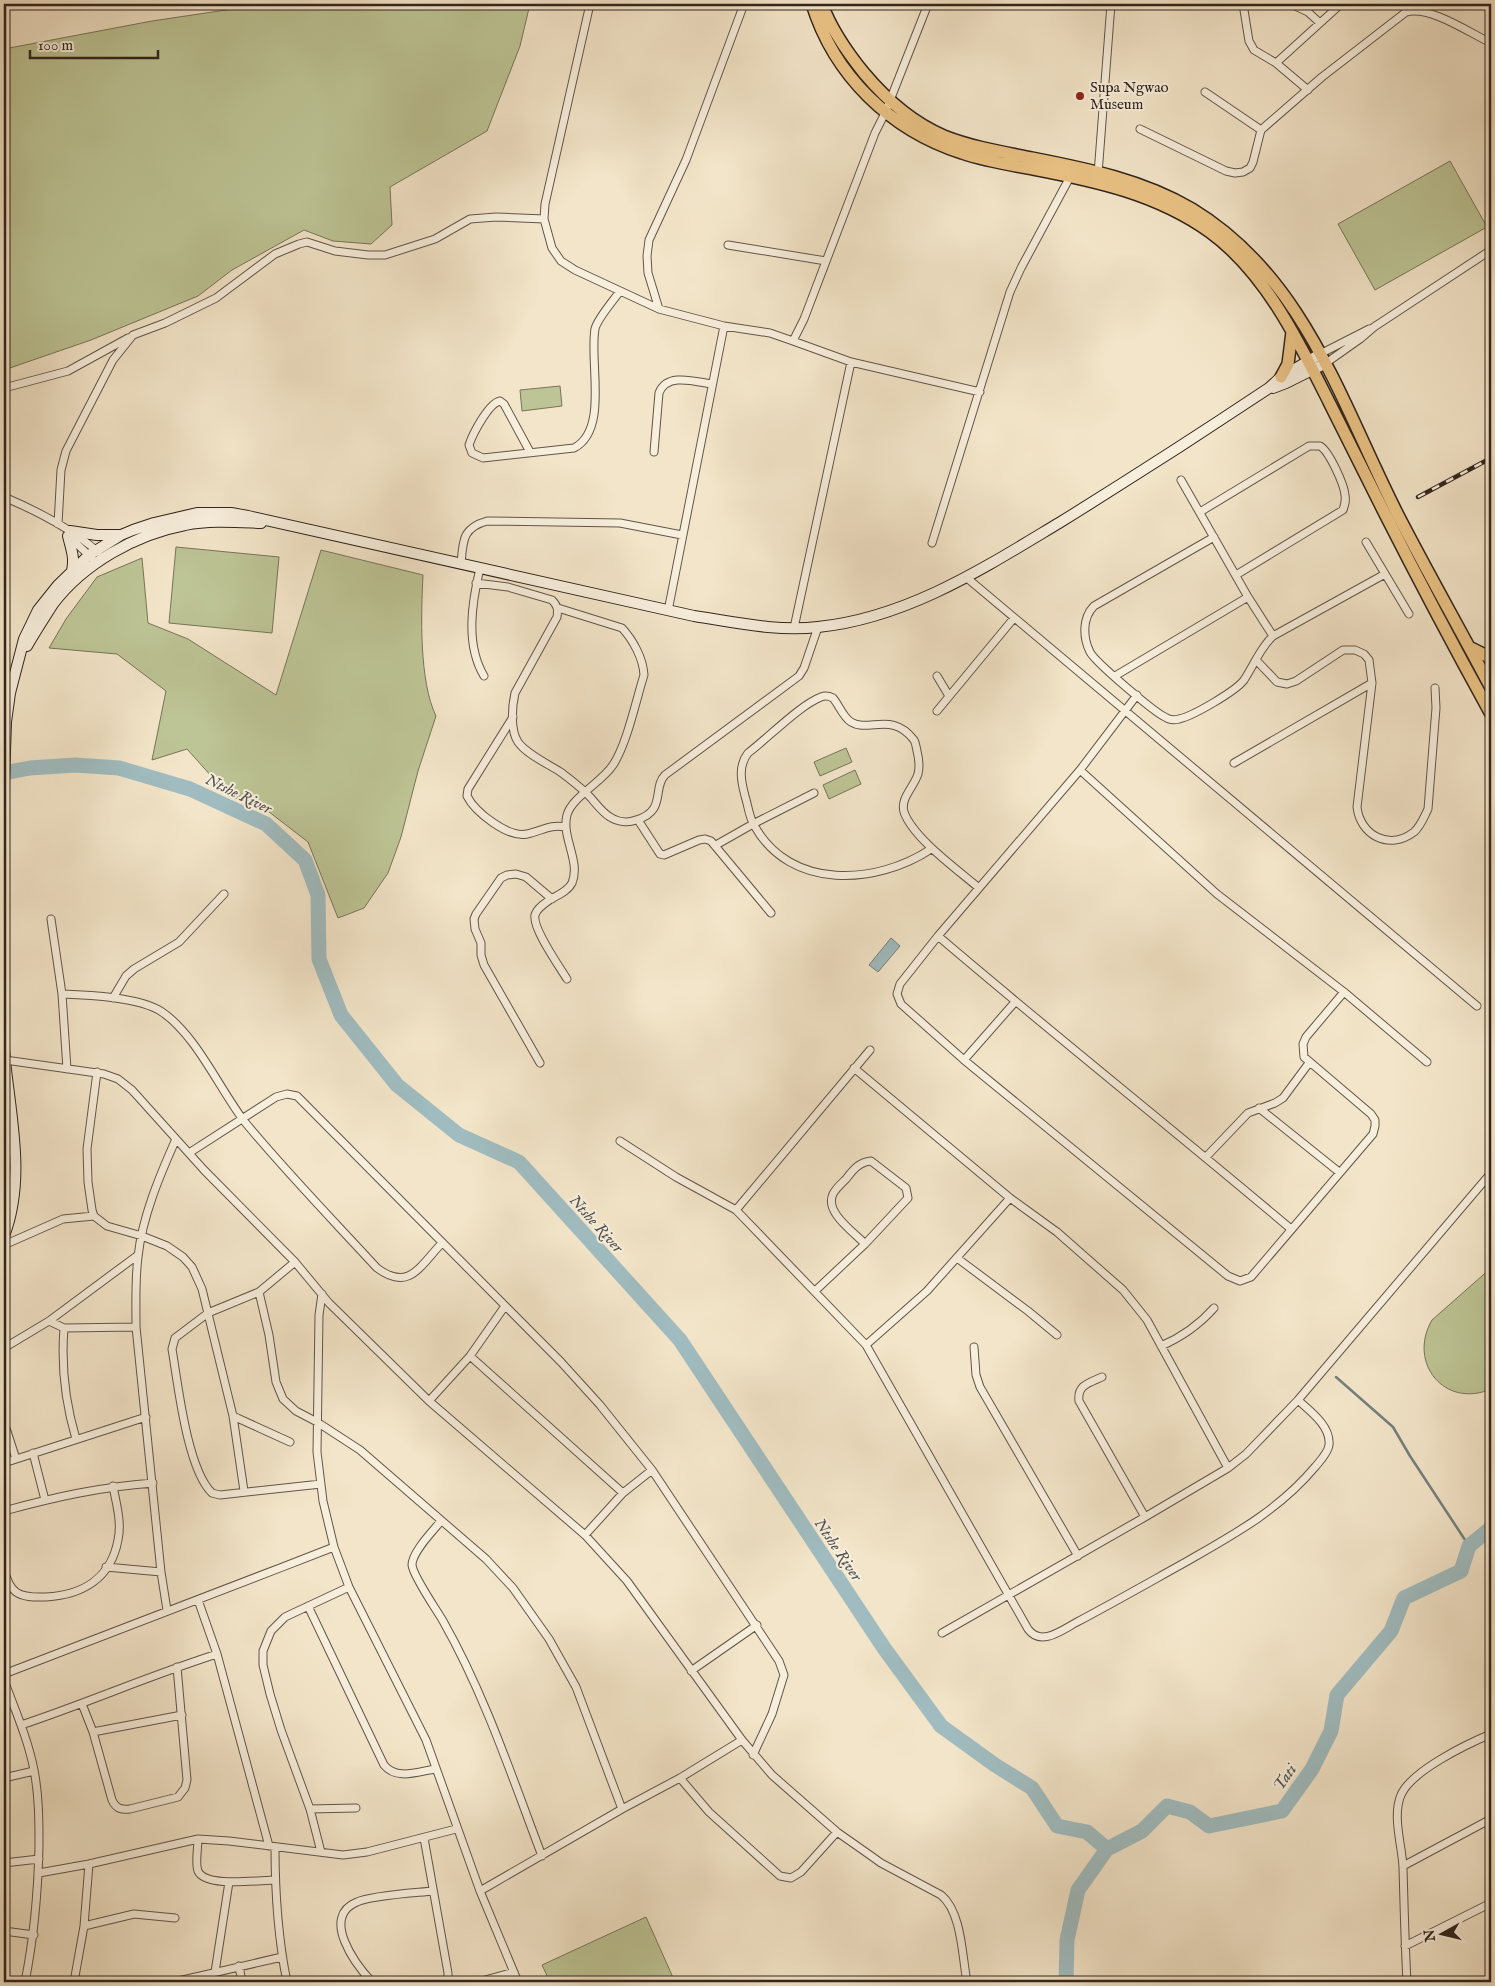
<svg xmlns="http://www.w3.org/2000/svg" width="1495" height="1986" font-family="'IM FELL English',serif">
  <rect width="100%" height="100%" fill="#f3e5c9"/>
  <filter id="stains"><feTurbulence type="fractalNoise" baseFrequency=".004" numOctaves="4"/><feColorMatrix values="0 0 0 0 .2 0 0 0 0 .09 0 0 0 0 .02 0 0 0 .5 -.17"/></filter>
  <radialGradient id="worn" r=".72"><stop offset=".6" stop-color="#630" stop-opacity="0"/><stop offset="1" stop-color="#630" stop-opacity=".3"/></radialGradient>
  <path fill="#bdc495" stroke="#77745a" d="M266,4h264l-10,42 -33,85 -97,56 2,38 -21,19 -38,-3 -29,-11 -72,40 -34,26 -107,44 -87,30v-321l148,-28z
    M1450,161l37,66 -112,63 -37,-66z
    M560,386l2,20 -40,5 -2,-21z
    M176,547l103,10 -7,76 -103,-10z
    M321,550l102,25c-2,39 -4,106 13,141l-18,55 -17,66 -13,36 -24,35 -26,10 -30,-76 -48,-37 -31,-9 -42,-47 -35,11 14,-69 -49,-37 -68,-6 17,-29 31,-42 45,-19 6,65 40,16 88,56z
    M846,748l6,14 -32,14 -6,-14z
    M855,770l6,14 -32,15 -6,-14z
    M1491,1268v121c-46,20 -84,-26 -59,-69z
    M646,1917l29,65h-125l-8,-17z"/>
  <path fill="#a0bcc0" stroke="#74807f" d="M891,938l9,8 -22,26 -9,-7z"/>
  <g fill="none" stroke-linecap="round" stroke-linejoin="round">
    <path stroke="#74807f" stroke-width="2.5" d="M1336,1377l57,50 17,29 59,90"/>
    <path stroke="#a0bcc0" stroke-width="15" d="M4,773l26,-5 45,-3 44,3 71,21 76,35 39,36 13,35 1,64 22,56 56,70 62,50 60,27 161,178 204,308 57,78 54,39 37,23 25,38 30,6 20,17
      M1066,1982l1,-42 11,-50 29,-41 35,-18 25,-25 23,6 19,14 73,-15 30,-42 19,-38 6,-36 54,-64 13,-33 57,-27 8,-25 22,-18"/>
    <defs>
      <path id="street" d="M590,4l-45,200 -1,15 8,29 9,13 14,9 84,39 65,17
        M1243,4l6,37 5,9 22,13 32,27
        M1291,4l17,8 12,11
        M1276,63l65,-59
        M1205,92l56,38
        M1140,129l86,42 9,2 8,-1 7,-4 3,-6 8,-32 61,-53 84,-65c25,-6 62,20 85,31
        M1098,174l13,-170
        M728,245l98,16
        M659,309l-11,-36 -1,-17 2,-16 37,-80 58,-156
        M793,341l58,21 129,30
        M1322,353l47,-24
        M1326,363l34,-24 14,-12 117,-77
        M4,388l64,-17 60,-33
        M530,452l-26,-48 -4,-3c-11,2 -27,32 -31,44l3,8 11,5 91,-10c35,-18 15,-86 21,-119 2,-10 19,-29 25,-38
        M654,452l5,-59c8,-21 37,-11 53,-9
        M1181,480l67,117 25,39
        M4,497c33,14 67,31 94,55
        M1200,512l109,-66h11c9,5 24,38 25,49 1,6 0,9 -2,15l-107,65
        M58,524l3,-54 5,-19 47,-91 20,-25 32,-12 51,-25 59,-44 24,-10 8,-2 28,9 33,4h17l50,-16 35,-20 26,-2 48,2
        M68,536l24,22
        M1214,537l-120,69c-12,12 -11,32 -4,46 5,10 64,60 75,65 4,3 10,3 14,2 14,-3 57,-28 65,-39 10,-15 16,-32 29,-44l112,-62
        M1366,542l43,72
        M932,543l78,-251 11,-24 49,-91
        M461,564c2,-23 1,-36 26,-43l133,2 62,12
        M480,568c-8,34 -15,76 4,108
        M967,578l510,428
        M476,583l32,4 44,13c6,6 6,10 5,17l-42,76c-3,13 -5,37 3,49 8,12 32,23 44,31 10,8 21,16 29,25 6,7 12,15 19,19 8,5 18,6 26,3 31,-9 16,-32 29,-45l134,-99 5,-8 14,-41
        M558,608l64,20c11,12 21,30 22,47 -8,25 -17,69 -31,90 -11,17 -41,32 -46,50 -6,22 14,46 5,68 -4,8 -14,12 -21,16 -6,4 -14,9 -16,16 -3,13 24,51 32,64
        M668,611l56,-285 46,7 23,8 11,-22 71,-186 10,-20 43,-109
        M794,628l57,-266
        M1257,661l20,21 10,2 9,-3 47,-31h12l9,4 5,6 3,23 -15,124c3,28 32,44 57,25 7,-6 10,-15 14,-23l8,-101 -1,-20
        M937,676l12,20
        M1115,676l133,-79
        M1137,695l-57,75 -142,166 -38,48 -3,10 4,10 63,56 264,216 12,5 11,-4 122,-143 2,-8v-6l-4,-6 -67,-57 -1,-13 3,-7 38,-45
        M937,711l77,-93
        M513,717l-45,72 -1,7c8,16 41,42 60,38 15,-3 23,-10 38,-7
        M1234,763l138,-80
        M1080,770l137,124 127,98 83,70
        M638,820l22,34 4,1 35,-15 6,-1 6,2 60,72
        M716,845l37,-21 61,-31
        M931,849c-54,36 -141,42 -177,-24 -5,-8 -6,-20 -9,-29 -4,-15 -7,-30 3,-43 20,-15 52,-48 73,-56 5,-2 8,-1 12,1 6,7 10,19 18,24 18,11 41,-11 63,18 2,3 2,7 3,11 2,8 3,15 1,23 -4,13 -18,24 -14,38 9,26 54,58 75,76
        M51,919l11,75 5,75
        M938,936c116,99 236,194 353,293
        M62,994c26,1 78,3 100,18 34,23 57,76 82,109 42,51 88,98 133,147 32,24 43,-2 65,-25
        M113,998l13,-22 8,-7 45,-27 45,-48
        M5,1060l99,14 14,5 14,11 72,80 91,92 34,41 100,98 156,134 42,46 115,159 30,35 65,57 30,21 14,10 60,32c21,17 21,61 26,87
        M964,1060l51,-58
        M540,1063l-56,-98 -3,-10v-12l-6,-14 -1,-10 2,-5 25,-36 6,-3 9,-1 10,3 26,22
        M854,1068l156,130 47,34 66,58 24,30 81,148
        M97,1072l-10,77 1,33 4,28 2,6 13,10 35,10 25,10 16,11 9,10 10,22 31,127 11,75
        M1259,1108l80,64
        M620,1141l56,36 60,33 130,135 162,284c13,18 34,1 49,-7 36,-19 71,-39 107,-59 49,-28 94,-52 131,-96 5,-6 13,-14 14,-22 2,-19 -19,-34 -31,-45
        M189,1153l87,-56 11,-3 10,2 264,266 39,43 52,65 127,191 5,14 -12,39 -19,41
        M1206,1157l42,-44 27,-10 8,-5 26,-35
        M736,1210l134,-160
        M4,1245l59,-26 31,-3
        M957,1258l71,53 29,24
        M295,1262l-36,30 -51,21 -33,25 -3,11c6,35 15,120 40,144l8,2 101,-11
        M815,1291l50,-47 43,-46 -2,-10 -35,-27c-12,1 -18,9 -25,18 -4,4 -10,9 -13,15 -9,18 21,38 32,50
        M259,1292l10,43 7,47 7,17 13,12 21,11 43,28 126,109 27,29 36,51 27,48 46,122
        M322,1294l-3,21 -2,137 6,49 11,46 15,40 77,153 54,151 38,91
        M49,1321l15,7 72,-1
        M64,1328c-3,38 1,74 12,111
        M866,1345l61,-54 83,-93
        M1161,1346c21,-9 37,-20 53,-38
        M974,1347l2,28 4,12 98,169
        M4,1348l45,-27 89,-66
        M470,1356l153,137
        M1102,1377c-13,6 -25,8 -23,24l66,116
        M429,1401l41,-45 35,-50
        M233,1416l57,26
        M4,1422l12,37
        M33,1453l12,47
        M4,1463l142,-46
        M4,1511c51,-14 96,-24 149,-28
        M441,1521c-8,10 -29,31 -29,44 1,11 24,44 31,56 42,74 69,156 99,235
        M585,1535l38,-42 29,-23
        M106,1567l55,5
        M4,1569c2,8 5,18 12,23 8,6 21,5 30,5 37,-2 65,-19 72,-57 4,-18 -2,-37 -5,-54
        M198,1600l19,54 52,192
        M308,1606l76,159c13,16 35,6 52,4
        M167,1610l-6,-38 -25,-245c0,-23 -1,-47 2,-70 4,-40 22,-82 38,-118
        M942,1633l203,-116 83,-49 18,-14 52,-54 193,-227
        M691,1671l66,-46
        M4,1674c109,-43 220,-84 330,-127
        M4,1680c11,30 24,59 30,90 5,25 5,51 5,76 -1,47 -5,91 -14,136
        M82,1704l11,28 19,68c4,9 10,10 18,9l48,-12 7,-9 2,-8 -10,-113
        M21,1725c66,-22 130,-50 196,-71
        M93,1732l89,-17
        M4,1778l30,-7
        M680,1778l29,34 71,64 11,2 10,-6 36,-40
        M310,1809l46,-1
        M424,1838l24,135v9
        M198,1839c0,9 -3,24 0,32 7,17 61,9 77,9
        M275,1847c0,45 3,91 12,135
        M321,1852l-11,-43 -29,-79 -11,-36 -7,-29v-14l8,-20 14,-14 64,-30
        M4,1863l35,-4
        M1403,1866l88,-47
        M39,1873l50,-9 109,-25 31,2 114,14 24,-3 89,-23
        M480,1891l142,-82 58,-31 62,-38
        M84,1926l50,-12 41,4
        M4,1931l30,4
        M1405,1946l86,-43
        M239,1966l3,16
        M215,1972l14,-90
        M74,1982l10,-56 5,-62
        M174,1982l108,-25
        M372,1982c-16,-17 -52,-65 -15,-80 16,-7 57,-9 76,-11
        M478,1982l36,-10
        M1407,1982c-2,-38 -3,-76 -4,-115 -1,-22 -11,-51 -2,-72 10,-24 66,-51 90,-61"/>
      <path id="secondary" d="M1273,388l13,-5 40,-20
        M70,531l27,4h22
        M68,536c3,13 7,21 4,35
        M27,646c8,-14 17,-28 26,-42 30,-40 83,-70 132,-79 24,-5 51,-3 76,-2
        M4,781l2,-59 4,-29 14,-54 14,-29 20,-25 31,-30 32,-20 12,-5 21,-7 43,-10h34l17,3 446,100c40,6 83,16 124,11 89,-9 166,-59 241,-104 71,-44 141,-89 210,-135l12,-11 41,-24
        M4,1050c5,61 23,126 0,186"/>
      <path id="primary" d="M812,4c22,71 78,126 150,149 23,8 48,12 71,16 63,12 124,25 177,63 56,41 89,110 119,170 18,36 36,72 54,108 35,69 71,137 108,204
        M822,4c9,25 25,48 42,69 21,25 49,50 80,63 28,11 58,16 88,22 56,11 111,22 160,51 114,69 150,197 207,308 30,58 62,114 92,171
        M1281,377l7,-13 4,-32
        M1471,648l20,10"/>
    </defs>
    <use href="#street" stroke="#625549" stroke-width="9"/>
    <use href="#secondary" stroke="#31251e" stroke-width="12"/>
    <use href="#primary" stroke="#31251e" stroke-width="14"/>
    <use href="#street" stroke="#f7eedc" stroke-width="7"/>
    <use href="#secondary" stroke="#f7eedc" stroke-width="10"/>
    <use href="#primary" stroke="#eac284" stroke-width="11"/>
    <defs>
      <path id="rail" d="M1418,497l73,-39"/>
    </defs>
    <use href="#rail" stroke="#31251e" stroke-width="4.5"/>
    <use href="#rail" stroke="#f7eedc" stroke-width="2.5" stroke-dasharray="8" stroke-linecap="butt"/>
  </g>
  <circle fill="#8f2418" stroke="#f7eedc" stroke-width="2" cx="1080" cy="96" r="5"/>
  <g text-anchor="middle" stroke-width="4" stroke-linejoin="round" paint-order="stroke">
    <g font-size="15" fill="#31251e" stroke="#f7eedc" text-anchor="start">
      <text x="1090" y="92">Supa Ngwao<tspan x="1090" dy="17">Museum</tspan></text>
    </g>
    <g font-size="16" font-style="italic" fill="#52524f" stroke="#f7eedc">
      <text transform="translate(239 793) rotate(26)" y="6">Ntshe River</text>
      <text transform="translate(597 1223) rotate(48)" y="6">Ntshe River</text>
      <text transform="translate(839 1549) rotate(56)" y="6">Ntshe River</text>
      <text transform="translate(1284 1777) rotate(-55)" y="6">Tati</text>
    </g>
  </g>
  <rect width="1495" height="1986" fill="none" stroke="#f3e5c9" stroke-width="20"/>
  <rect x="5" y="5" width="1485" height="1976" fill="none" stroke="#31251e" stroke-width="2.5"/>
  <rect x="10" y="10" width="1475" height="1966" fill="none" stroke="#31251e"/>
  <g transform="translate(1442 1934) rotate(262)" stroke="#f7eedc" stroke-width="4" paint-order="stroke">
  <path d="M0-4L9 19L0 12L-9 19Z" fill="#31251e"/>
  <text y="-8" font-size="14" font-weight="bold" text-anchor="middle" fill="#31251e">N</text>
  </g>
  <path d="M30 50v8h128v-8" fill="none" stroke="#31251e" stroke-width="2.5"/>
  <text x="38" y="50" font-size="15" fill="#31251e" stroke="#f7eedc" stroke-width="4" paint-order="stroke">100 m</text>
  <rect width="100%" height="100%" filter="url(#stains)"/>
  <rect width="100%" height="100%" fill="url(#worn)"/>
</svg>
